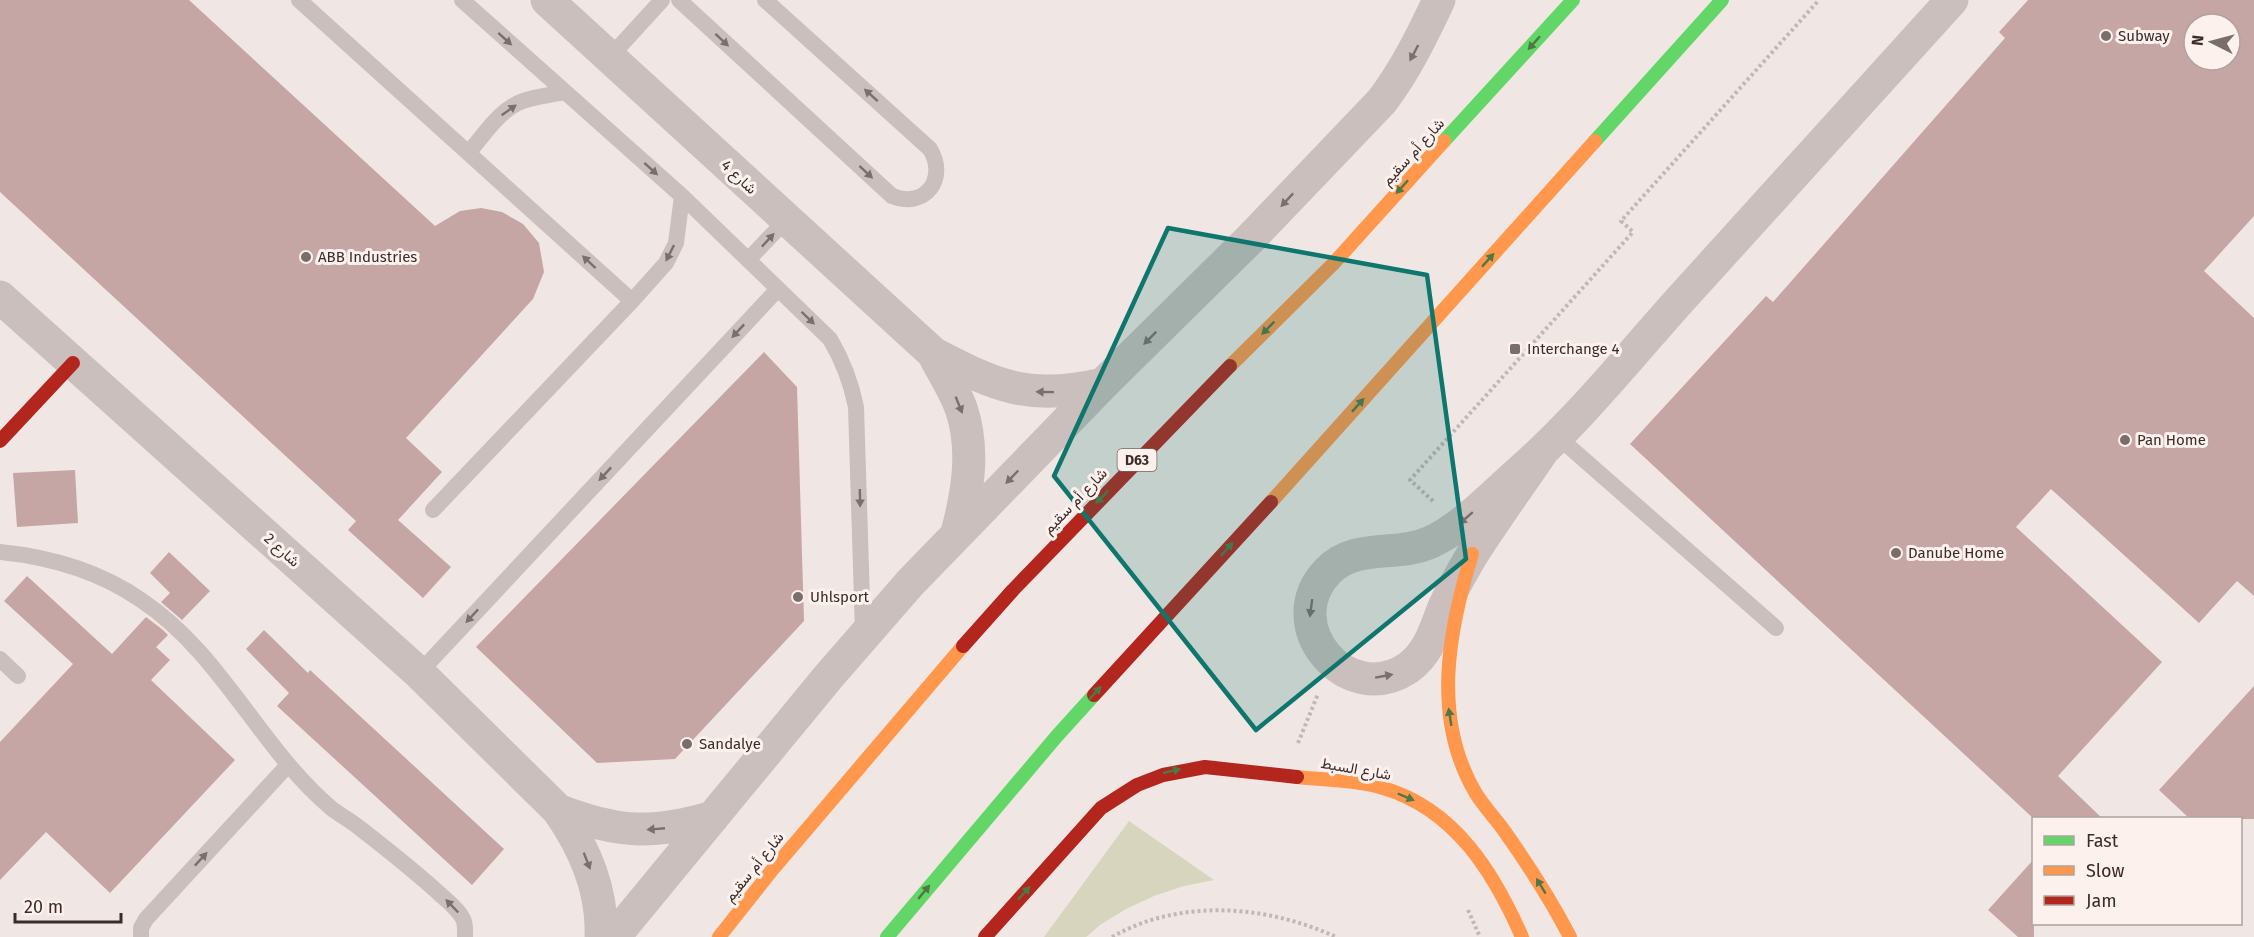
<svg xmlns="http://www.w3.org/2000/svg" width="2254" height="937" font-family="'Fira Sans',Vazirmatn,sans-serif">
  <rect width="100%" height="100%" fill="#f0e7e4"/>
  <path fill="#d7d5bd" d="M1129,821l85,59 -30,6 -30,10 -28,13 -26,16 -14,12h-42z"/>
  <path fill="#c5a6a5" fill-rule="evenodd" d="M0,0h189l246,226 25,-15 21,-3 21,4 21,12 16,19 5,29 -11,27 -127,139 36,34 -44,48 53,47 -28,31 -75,-68 8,-9 -356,-329z
    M2028,0h226v216l-50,55 50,47v278l-17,-15 -38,42 -148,-134 -35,38 146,135 -104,114 45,43h-69l-404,-375 136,-148 7,6 232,-264 -6,-6zM2194,24h36v36h-36z
    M764,352l33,35 7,234 -129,138 -78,4 -121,-116z
    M75,470l3,53 -61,4 -4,-54z
    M169,552l41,39 -28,29 -21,-18 9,-9 -20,-20z
    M27,576l85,78 34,-37 17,13 5,5 -12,12 14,13 -19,20 84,80 -125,133 -64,-61 -46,48v-138l73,-78 -69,-63z
    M264,630l44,43 2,-3 194,179 -32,36 -195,-179 12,-13 -43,-44z
    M2254,686v133h-64l-31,-29z
    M2034,859v78h-16l-30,-27z"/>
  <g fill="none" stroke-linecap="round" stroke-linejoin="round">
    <path stroke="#c2b7b5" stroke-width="4" stroke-dasharray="3 3" stroke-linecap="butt" d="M1433,501l-23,-21 223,-248 -12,-11 198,-221
      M1298,743l20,-49
      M1468,910l12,27
      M1112,937c68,-39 155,-32 224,0"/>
    <path stroke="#cabfbc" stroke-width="16" d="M299,0l333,301
      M462,0l220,196 148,143c13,22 21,43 26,68l7,226
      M679,0l213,196c33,13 56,-17 38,-47l-165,-149
      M610,57l52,-57
      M469,152c16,-18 31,-43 54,-51 14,-5 28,-6 42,-9
      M749,259l37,-39
      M1557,436l219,192
      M433,510l199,-209 34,-38 10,-20 6,-47
      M0,552c50,5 99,19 141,48 81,54 118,147 190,208 9,7 20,13 30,21 27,21 55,43 81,67 7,6 17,14 21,23 3,6 2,12 2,18
      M0,659l18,17
      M419,673l359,-384
      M141,937v-9l5,-9 142,-154"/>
    <path stroke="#cabfbc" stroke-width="33" d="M547,0l386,353c65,34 96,48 170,31
      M0,297l419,376 139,137c26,37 45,80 43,127
      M933,353c9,18 21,36 28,55 14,41 7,83 -4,125
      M1542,452c-23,34 -48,68 -70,103 -10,17 -20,34 -28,52 -9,23 -15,46 -36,61 -61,41 -131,-43 -81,-96 28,-30 69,-14 104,-30 31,-14 61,-46 87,-69 59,-51 109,-114 161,-172 91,-100 182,-201 273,-301
      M558,810c59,23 94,25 155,7
      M614,937l215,-261 81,-93 193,-199 148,-146 131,-137c24,-32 40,-65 57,-101"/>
    <path stroke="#63d668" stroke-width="14" d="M1444,141l129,-141
      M1595,141l127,-141
      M887,937l169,-200 38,-42"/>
    <path stroke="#ff974d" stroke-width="14" d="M1230,366l103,-102 111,-123
      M1271,502l324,-361
      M1472,554c-24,78 -40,164 3,238 9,15 21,27 30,40 24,34 46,68 65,105
      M1297,777c29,3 59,3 86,11 72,21 111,85 139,149
      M719,937l54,-68 190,-223"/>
    <path stroke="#b3261e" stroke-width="14" d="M0,441l73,-78
      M963,646l50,-56 217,-224
      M1094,695l177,-193
      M985,937l116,-129 36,-23 26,-10 42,-8 92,10"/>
  </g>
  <defs><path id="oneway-solid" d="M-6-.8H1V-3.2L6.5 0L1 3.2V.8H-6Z" transform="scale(1.5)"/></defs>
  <g fill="#7c6e6c">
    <use href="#oneway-solid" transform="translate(505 39) rotate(42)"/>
    <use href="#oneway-solid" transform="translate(722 40) rotate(43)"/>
    <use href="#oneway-solid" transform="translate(1414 53) rotate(118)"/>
    <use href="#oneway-solid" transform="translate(871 95) rotate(-138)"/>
    <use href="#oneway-solid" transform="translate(509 110) rotate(-35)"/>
    <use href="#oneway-solid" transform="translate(651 169) rotate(42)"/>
    <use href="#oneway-solid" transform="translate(866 172) rotate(43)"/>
    <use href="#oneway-solid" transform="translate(1287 200) rotate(133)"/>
    <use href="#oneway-solid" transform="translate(768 240) rotate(-47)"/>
    <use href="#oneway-solid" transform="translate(670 253) rotate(117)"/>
    <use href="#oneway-solid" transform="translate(589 262) rotate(-137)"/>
    <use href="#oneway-solid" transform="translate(808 318) rotate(44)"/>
    <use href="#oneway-solid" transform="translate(738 331) rotate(133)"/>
    <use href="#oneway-solid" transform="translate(1150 338) rotate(135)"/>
    <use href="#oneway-solid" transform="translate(1045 392) rotate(-179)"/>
    <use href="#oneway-solid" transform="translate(959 405) rotate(68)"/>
    <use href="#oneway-solid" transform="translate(605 474) rotate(133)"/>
    <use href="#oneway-solid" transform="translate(1012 477) rotate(134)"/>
    <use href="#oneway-solid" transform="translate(860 498) rotate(89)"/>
    <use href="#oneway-solid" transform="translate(1466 518) rotate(139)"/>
    <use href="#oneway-solid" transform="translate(1311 608) rotate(98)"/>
    <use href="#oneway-solid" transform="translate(472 616) rotate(133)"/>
    <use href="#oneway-solid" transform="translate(1384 676) rotate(-10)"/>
    <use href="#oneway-solid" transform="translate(656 829) rotate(175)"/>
    <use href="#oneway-solid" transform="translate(201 859) rotate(-47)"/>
    <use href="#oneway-solid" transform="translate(587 861) rotate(69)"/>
    <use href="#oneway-solid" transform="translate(452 906) rotate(-134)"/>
  </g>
  <g fill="#4e7846">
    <use href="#oneway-solid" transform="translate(1534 43) rotate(132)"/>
    <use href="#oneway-solid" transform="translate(1402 187) rotate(132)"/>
    <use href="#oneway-solid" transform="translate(1488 260) rotate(-48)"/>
    <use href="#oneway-solid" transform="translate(1268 328) rotate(135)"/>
    <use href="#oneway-solid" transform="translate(1358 405) rotate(-48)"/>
    <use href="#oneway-solid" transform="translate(1102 497) rotate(134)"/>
    <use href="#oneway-solid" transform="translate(1227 549) rotate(-48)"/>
    <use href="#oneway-solid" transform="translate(1095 693) rotate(-48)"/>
    <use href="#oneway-solid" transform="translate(1450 717) rotate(-99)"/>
    <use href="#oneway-solid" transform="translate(1172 771) rotate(-13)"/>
    <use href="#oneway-solid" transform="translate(1406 797) rotate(23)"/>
    <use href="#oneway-solid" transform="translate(1541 886) rotate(-121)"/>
    <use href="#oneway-solid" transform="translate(924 892) rotate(-50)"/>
    <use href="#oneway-solid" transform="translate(1024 893) rotate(-48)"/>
  </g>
  <path fill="#0f766e" fill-opacity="0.2" stroke="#0f766e" stroke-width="4.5" stroke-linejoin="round" d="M1168,228l259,47 39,284 -210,171 -202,-254z"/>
  <g fill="#7b6d6b" stroke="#fcf1ed" stroke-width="2">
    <circle cx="2106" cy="36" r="6"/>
    <circle cx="306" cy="257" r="6"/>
    <rect x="1509" y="343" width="12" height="12" rx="3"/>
    <circle cx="2125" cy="440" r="6"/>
    <circle cx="1896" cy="553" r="6"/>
    <circle cx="798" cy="597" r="6"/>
    <circle cx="687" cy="744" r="6"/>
  </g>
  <g text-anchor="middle" stroke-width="6" stroke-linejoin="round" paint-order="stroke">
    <rect fill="#fcf1ed" stroke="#766664" stroke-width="1.5" x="1117.5" y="449" width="39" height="22" rx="4.5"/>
    <g font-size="14" font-weight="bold" fill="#3c2b2a">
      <text x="1137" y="465">D63</text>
    </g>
    <g font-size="15" fill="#3c2b2a" stroke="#fcf1ed" text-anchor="start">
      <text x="2118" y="41">Subway</text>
      <text x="318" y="262">ABB Industries</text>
      <text x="1527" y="354">Interchange 4</text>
      <text x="2137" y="445">Pan Home</text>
      <text x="1908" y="558">Danube Home</text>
      <text x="810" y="602">Uhlsport</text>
      <text x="699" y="749">Sandalye</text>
    </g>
    <g font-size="15" fill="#3c2b2a" stroke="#fcf1ed">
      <text transform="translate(1413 152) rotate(-48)" y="5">شارع أم سقيم</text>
      <text transform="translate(739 177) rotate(43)" y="5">شارع 4</text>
      <text transform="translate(1075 501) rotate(-46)" y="5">شارع أم سقيم</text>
      <text transform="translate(282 550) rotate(42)" y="5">شارع 2</text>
      <text transform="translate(1356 769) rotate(10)" y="5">شارع السبط</text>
      <text transform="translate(754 867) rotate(-51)" y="5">شارع أم سقيم</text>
    </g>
  </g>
  <rect x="2032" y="817" width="210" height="108" fill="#fcf1ed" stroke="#afa29f" stroke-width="1.5"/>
  <rect x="2044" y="836" width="30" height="9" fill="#63d668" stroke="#afa29f" stroke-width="1.5"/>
  <text x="2086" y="847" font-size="18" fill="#3c2b2a">Fast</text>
  <rect x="2044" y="866" width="30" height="9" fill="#ff974d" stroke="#afa29f" stroke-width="1.5"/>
  <text x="2086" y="877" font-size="18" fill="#3c2b2a">Slow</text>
  <rect x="2044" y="896" width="30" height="9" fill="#b3261e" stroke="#afa29f" stroke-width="1.5"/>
  <text x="2086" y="907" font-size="18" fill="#3c2b2a">Jam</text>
  <g transform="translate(2212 42) rotate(276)"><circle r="28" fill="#fcf1ed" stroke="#afa29f" stroke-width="1.5"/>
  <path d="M0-4.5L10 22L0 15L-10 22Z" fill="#7b6d6b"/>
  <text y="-9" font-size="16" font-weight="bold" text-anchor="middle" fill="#3c2b2a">N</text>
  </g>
  <path d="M15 913v9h106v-9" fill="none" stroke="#3c2b2a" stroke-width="3"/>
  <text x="24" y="913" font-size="18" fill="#3c2b2a" stroke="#fcf1ed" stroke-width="4.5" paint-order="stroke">20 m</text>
</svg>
